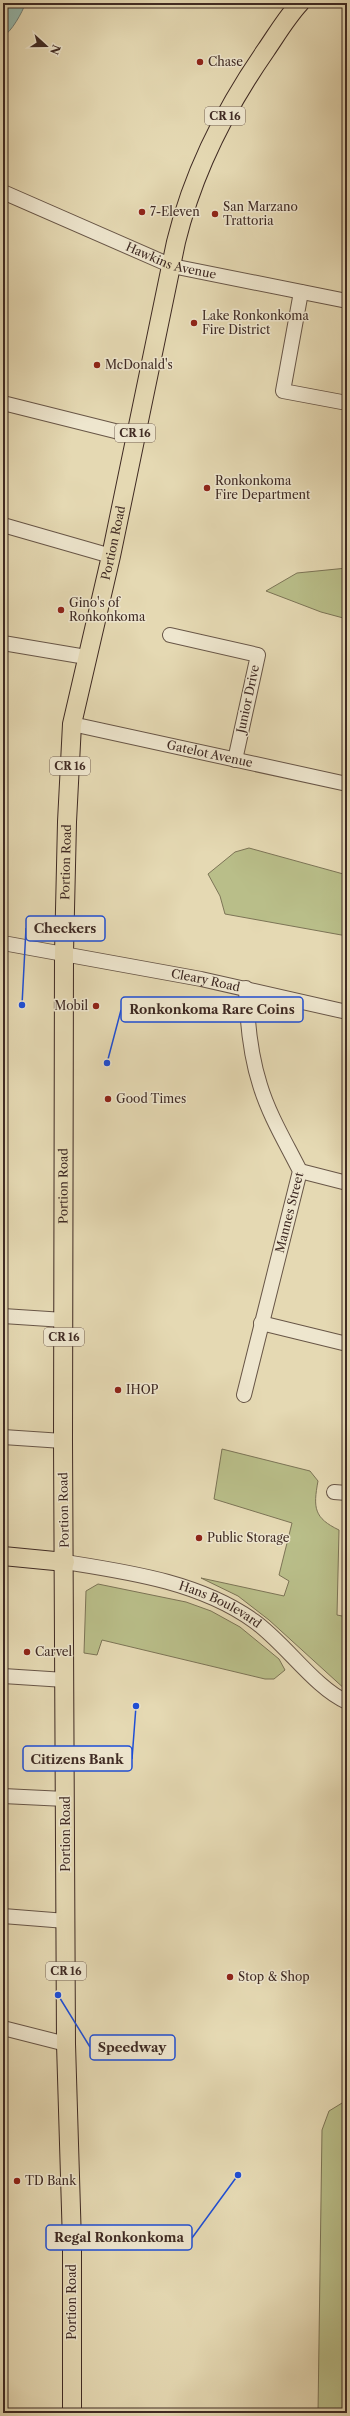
<svg xmlns="http://www.w3.org/2000/svg" width="350" height="2416" font-family="'Libre Caslon Text',serif">
  <rect width="100%" height="100%" fill="#e5d9b3"/>
  <filter id="stains"><feTurbulence type="fractalNoise" baseFrequency=".005" numOctaves="4"/><feColorMatrix values="0 0 0 0 .2 0 0 0 0 .09 0 0 0 0 .02 0 0 0 .5 -.17"/></filter>
  <radialGradient id="worn" r=".72"><stop offset=".6" stop-color="#630" stop-opacity="0"/><stop offset="1" stop-color="#630" stop-opacity=".3"/></radialGradient>
  <path fill="#b9be89" stroke="#7c7456" d="M347,568v51l-26,-7 -55,-21 31,-18z
    M249,848l98,27v61l-122,-22 -5,-18 -12,-22 27,-22z
    M222,1449l88,22 8,10c-5,27 -4,37 21,49l-2,85 10,2v74l-78,-71 -31,-24 -37,-18 83,18 5,-15 -10,-6 13,-52 -78,-24z
    M98,1584l88,18 25,9 29,16 39,32 6,11 -11,9h-9l-163,-39 -5,15 -13,-2 2,-62z
    M347,2100v313h-29l4,-283 7,-19z"/>
  <path fill="#96baaf" stroke="#738077" d="M3,3l22,1c-2,7 -14,29 -22,32z"/>
  <g fill="none" stroke-linecap="round" stroke-linejoin="round">
    <defs>
      <g id="minor">
        <path id="s1" d="M3,192l169,74 175,35"/>
        <path d="M301,292l-18,99 64,12"/>
        <path d="M3,403l132,33"/>
        <path d="M3,525l108,31"/>
        <path d="M170,635l88,20 -23,105"/>
        <path d="M3,643l83,14"/>
        <path id="s2" d="M72,724l275,60"/>
        <path id="s3" d="M3,943l198,36 146,33"/>
        <path d="M300,1171l47,12"/>
        <path d="M3,1316l61,4"/>
        <path d="M261,1323l86,21"/>
        <path id="s4" d="M244,1395l56,-224c-14,-28 -31,-56 -40,-86 -10,-31 -13,-64 -14,-97"/>
        <path d="M3,1437l60,4"/>
        <path d="M334,1492l13,1"/>
        <path id="s5" d="M65,1562c63,10 135,20 189,59 31,22 61,67 93,81"/>
        <path d="M3,1676l62,4"/>
        <path d="M3,1796l62,3"/>
        <path d="M3,1916l63,5"/>
        <path d="M3,2028l63,16"/>
      </g>
      <g id="major">
        <path d="M3,1556l62,6"/>
        <path id="s6" d="M72,2413v-170l-6,-199 -3,-603 1,-488 3,-131 5,-98 39,-168 65,-314c17,-70 49,-133 90,-192 11,-16 21,-33 34,-47"/>
      </g>
    </defs>
    <use href="#minor" stroke="#685647" stroke-width="16"/>
    <use href="#major" stroke="#3f2a23" stroke-width="20"/>
    <use href="#minor" stroke="#eee6ce" stroke-width="14"/>
    <use href="#major" stroke="#e5d9b3" stroke-width="18"/>
  </g>
  <g fill="#8f2418" stroke="#eee6ce" stroke-width="1.5">
    <circle cx="200" cy="62" r="4"/>
    <circle cx="142" cy="212" r="4"/>
    <circle cx="215" cy="214" r="4"/>
    <circle cx="194" cy="323" r="4"/>
    <circle cx="97" cy="365" r="4"/>
    <circle cx="207" cy="488" r="4"/>
    <circle cx="61" cy="610" r="4"/>
    <circle cx="96" cy="1006" r="4"/>
    <circle cx="108" cy="1099" r="4"/>
    <circle cx="118" cy="1390" r="4"/>
    <circle cx="199" cy="1538" r="4"/>
    <circle cx="27" cy="1652" r="4"/>
    <circle cx="230" cy="1977" r="4"/>
    <circle cx="17" cy="2181" r="4"/>
  </g>
  <g text-anchor="middle" stroke-width="3" stroke-linejoin="round" paint-order="stroke">
    <g fill="#eee6ce" stroke="#746256" stroke-width="1">
      <rect x="205" y="107" width="40" height="18" rx="3"/>
      <rect x="115" y="424" width="40" height="18" rx="3"/>
      <rect x="50" y="757" width="40" height="18" rx="3"/>
      <rect x="44" y="1328" width="40" height="18" rx="3"/>
      <rect x="46" y="1962" width="40" height="18" rx="3"/>
    </g>
    <g font-size="11" font-weight="bold" fill="#3f2a23">
      <text x="225" y="120">CR 16</text>
      <text x="135" y="437">CR 16</text>
      <text x="70" y="770">CR 16</text>
      <text x="64" y="1341">CR 16</text>
      <text x="66" y="1975">CR 16</text>
    </g>
    <g font-size="12" fill="#3f2a23" stroke="#eee6ce" text-anchor="start">
      <text x="208" y="66">Chase</text>
      <text x="223" y="211">San Marzano<tspan x="223" dy="14">Trattoria</tspan></text>
      <text x="150" y="216">7-Eleven</text>
      <text x="202" y="320">Lake Ronkonkoma<tspan x="202" dy="14">Fire District</tspan></text>
      <text x="105" y="369">McDonald's</text>
      <text x="215" y="485">Ronkonkoma<tspan x="215" dy="14">Fire Department</tspan></text>
      <text x="69" y="607">Gino's of<tspan x="69" dy="14">Ronkonkoma</tspan></text>
      <text x="88" y="1010" text-anchor="end">Mobil</text>
      <text x="116" y="1103">Good Times</text>
      <text x="126" y="1394">IHOP</text>
      <text x="207" y="1542">Public Storage</text>
      <text x="35" y="1656">Carvel</text>
      <text x="238" y="1981">Stop &amp; Shop</text>
      <text x="25" y="2185">TD Bank</text>
    </g>
    <g font-size="12" fill="#3f2a23" stroke="#eee6ce">
      <text dy="4" stroke="none"><textPath href="#s1" startOffset="182">Hawkins Avenue</textPath></text>
      <text dy="4" stroke="none"><textPath href="#s6" startOffset="1875">Portion Road</textPath></text>
      <text transform="translate(248 699) rotate(-78)" y="4">Junior Drive</text>
      <text dy="4" stroke="none"><textPath href="#s2" startOffset="141">Gatelot Avenue</textPath></text>
      <text dy="4" stroke="none"><textPath href="#s6" startOffset="1551">Portion Road</textPath></text>
      <text dy="4" stroke="none"><textPath href="#s3" startOffset="206">Cleary Road</textPath></text>
      <text dy="4" stroke="none"><textPath href="#s6" startOffset="1227">Portion Road</textPath></text>
      <text dy="4" stroke="none"><textPath href="#s4" startOffset="188">Mannes Street</textPath></text>
      <text transform="translate(64 1510) rotate(-91)" y="4">Portion Road</text>
      <text dy="4" stroke="none"><textPath href="#s5" startOffset="162">Hans Boulevard</textPath></text>
      <text transform="translate(66 1834) rotate(-90)" y="4">Portion Road</text>
      <text transform="translate(72 2302) rotate(-90)" y="4">Portion Road</text>
    </g>
  </g>
  <path fill="none" stroke="#1d4ed8" stroke-width="1.5" d="M22 1005L26 928M107 1063L121 1010M136 1706L132 1759M58 1995L90 2047M238 2175L192 2238"/>
  <g fill="#1d4ed8" stroke="#eee6ce" stroke-width="1.5">
    <circle cx="22" cy="1005" r="4"/>
    <circle cx="107" cy="1063" r="4"/>
    <circle cx="136" cy="1706" r="4"/>
    <circle cx="58" cy="1995" r="4"/>
    <circle cx="238" cy="2175" r="4"/>
  </g>
  <g fill="#eee6ce" stroke="#1d4ed8" stroke-width="1.5">
    <rect x="26" y="916" width="79" height="25" rx="4"/>
    <rect x="121" y="997" width="182" height="25" rx="4"/>
    <rect x="23" y="1746" width="109" height="25" rx="4"/>
    <rect x="90" y="2035" width="85" height="25" rx="4"/>
    <rect x="46" y="2225" width="146" height="25" rx="4"/>
  </g>
  <g font-size="13" text-anchor="middle" font-weight="bold" fill="#3f2a23">
    <text x="65" y="933">Checkers</text>
    <text x="212" y="1014">Ronkonkoma Rare Coins</text>
    <text x="77" y="1764">Citizens Bank</text>
    <text x="132" y="2052">Speedway</text>
    <text x="119" y="2242">Regal Ronkonkoma</text>
  </g>
  <rect width="350" height="2416" fill="none" stroke="#e5d9b3" stroke-width="16"/>
  <rect x="4" y="4" width="342" height="2408" fill="none" stroke="#3f2a23" stroke-width="2"/>
  <rect x="8" y="8" width="334" height="2400" fill="none" stroke="#3f2a23"/>
  <g transform="translate(46 46) rotate(111)" stroke="#eee6ce" stroke-width="3" paint-order="stroke">
  <path d="M0-3L7 15L0 10L-7 15Z" fill="#3f2a23"/>
  <text y="-6" font-size="11" font-weight="bold" text-anchor="middle" fill="#3f2a23">N</text>
  </g>
  <rect width="100%" height="100%" filter="url(#stains)"/>
  <rect width="100%" height="100%" fill="url(#worn)"/>
</svg>
